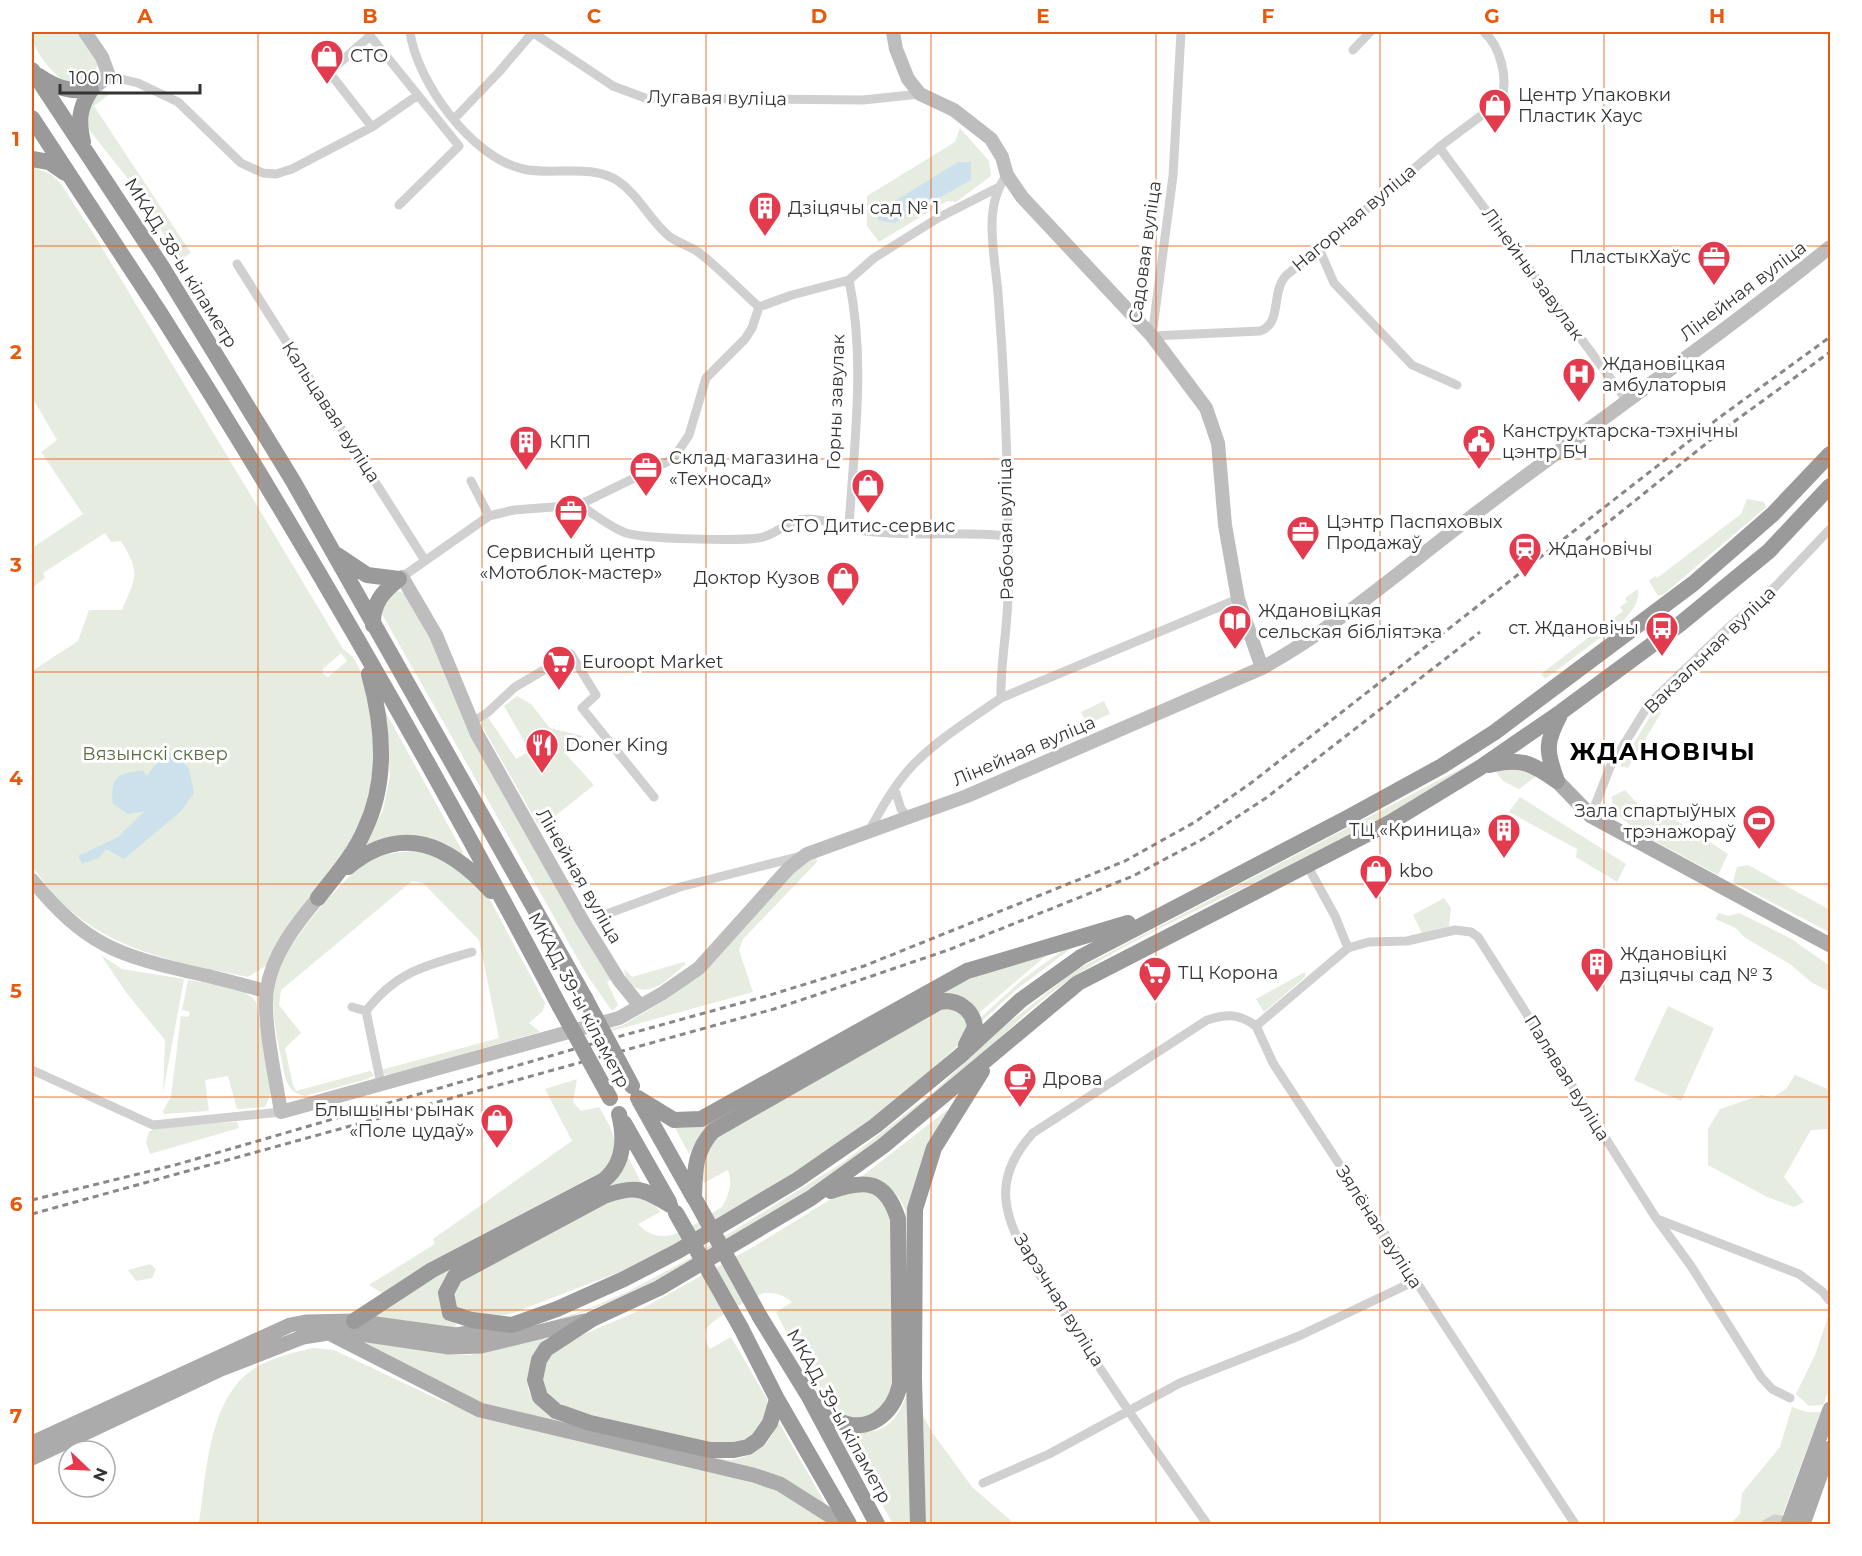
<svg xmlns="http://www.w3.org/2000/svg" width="1862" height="1556" font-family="Montserrat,sans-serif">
  <rect width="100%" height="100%" fill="#fff"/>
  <path fill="#e6ecdf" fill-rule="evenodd" d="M32,32h48l18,31 -4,13 -12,8 -17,-1c-14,-13 -33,-31 -33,-51z
    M101,90l10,3 -17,13 97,147 -11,7 -51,-80 -43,-54 2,-23z
    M960,128l29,33 2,15 -35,26 -9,-1 -68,41 -12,-16v-30l88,-54z
    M32,167l19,7 10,10 34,52 248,413 10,8 12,22 8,39 2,58 -16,56 -92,133 -19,12c-67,-14 -136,-25 -187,-75 -11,-11 -20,-24 -29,-36v-195l46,-30 11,-31h33c14,-34 19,-36 -1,-69l-10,1 -6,-9 -62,40 2,5 -13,10v-40l51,-34 -42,-62 16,-12 -25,-43zM341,653l6,8 -19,16 -5,-3v-5z
    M1747,499l17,3 2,5 -102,87 -6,2 -9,-15 6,-5 2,2 84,-64z
    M1638,589c2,12 -6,22 -14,31l-79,59 -4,-5 82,-63 -3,-4 7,-5 -2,-4z
    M395,590l13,5 204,384 -5,3 11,23 -6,6 -25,-36 -204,-359 -2,-6z
    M517,696l14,8 19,24 33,8 -19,16 30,33 -54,43 -59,-104 6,-8 29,43 14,-8 -26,-45z
    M1104,701l6,13 -23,10 -6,-12z
    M1654,710l7,3 -33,55 -8,-2z
    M385,711l78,141 -3,3 -91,-8 -3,-3 17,-34 7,-34z
    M1483,757l7,1c-51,28 -101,59 -154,85 -85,44 -176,80 -258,131 -52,33 -94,82 -141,123 -55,48 -119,88 -181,126 -74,44 -146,88 -231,106l58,-18 46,-20 56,-30 157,-98 89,-69 76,-70 69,-54z
    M1505,767l34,7 -20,15 -16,-8 -7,-9z
    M1625,790l17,19 21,5 16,8 49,32 -10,21 -80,-43 -23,-20 -4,-15z
    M1520,797l106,67 -9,18 -41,-25 1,-8 -68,-37z
    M412,851l11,1 30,12 34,30 58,109 -2,8 -14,12 11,9 -148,42 -11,1v-5l118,-32 -20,-98 -56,-57 -11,-2 -131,109 -2,15 22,28 -16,15 8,37 3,6 74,-20 4,4 -6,4 -63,17c-12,-2 -16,-8 -20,-19 -6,-32 -17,-69 -9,-101 8,-29 68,-102 96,-117 12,-6 27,-6 40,-8z
    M816,856l1,6 -74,77 -4,11 14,42 -196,54 66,-21 46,-27 21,-16 90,-99z
    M1748,865l82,45 -1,22 -96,-50 4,-15z
    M1444,898l7,10 -2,19 -27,6 -9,-18z
    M1719,913l9,3 11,-3 51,25 40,28v26l-19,-10 -21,-18 -46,-27 -8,-9 -21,-9z
    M1070,945l2,3 -55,41 -36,33 -1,-4 43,-39z
    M1049,953l-70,60 -23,-18 -239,126 -15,10 -13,23 -14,-26 26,-1 244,-139 57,-22z
    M101,955l21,14 62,10 -21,114 2,-53 -40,-49z
    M684,962l2,2c-14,11 -34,35 -53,22 -6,-4 -8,-10 -9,-17l8,8z
    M1305,972v5l-41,35 -8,-13z
    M188,980c20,4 55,4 68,22l16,89 -7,16 -28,2 -9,-33 -23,4 4,31 -45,3 -1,-3 8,-15 10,-80 7,1 2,-5 -8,-2z
    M951,1006l19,15 -4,18 -89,77 -60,46 -169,99 -135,52 -26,6 -26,-6 -12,-17 5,-14 171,-90 25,6 10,14 -22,12c27,29 57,-2 84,-17 7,-13 11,-23 6,-37l-24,13 -4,-12 13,-32 225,-130z
    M1668,1006l46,22 -33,73 -47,-21z
    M1795,1075l35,15v36l-2,3 -17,1 -27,47 20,25 -10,5 -27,-10 -59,-32v-36l12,-20 41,-14 12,2 13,-8z
    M577,1079l-4,23 8,9 18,-4c15,26 22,35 6,63l-171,90 -51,34 -14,-9 66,-41 -2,-5 139,-98 -27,-52z
    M947,1110l3,2 -30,64 -6,348h-21l-52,-91 4,-3c36,7 51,-4 63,-39l-3,-182c-9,-21 -22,-28 -44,-32z
    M237,1122l2,6 -89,26 -4,-12 3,-10 9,-6z
    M628,1157l13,25h-7l-179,88 -4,50 5,4 -1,5 -86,-10z
    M844,1191l30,1 18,22v191l-41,17 -30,-23 -45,-87 16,-10c-9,-7 -17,-10 -29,-9 -12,7 -52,25 -57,37 -3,7 1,14 4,19l21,-12 36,62v18l-20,24 -34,3 -146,-33 -25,-22 5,-33 14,-12 75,-32 117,-65z
    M150,1264l6,5 -4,9 -16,3 -8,-11z
    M1830,1311v76l-7,18 -14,1 -13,-12 19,-39z
    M546,1338c-25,43 -29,57 16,84l166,38c24,-2 43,-14 50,-39l48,84 -349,-104 -117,-57 4,-5 81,15 25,1z
    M313,1348l21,2 108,51 40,14 269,65c27,9 60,21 78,44h-630c7,-47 9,-119 49,-151 17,-14 44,-20 65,-25z
    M1792,1407l15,5h14l-42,112h-49l10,-10 2,-21 38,-46z
    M923,1415l9,17 40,55 43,37h-89z"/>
  <path fill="#cce1eb" d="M958,162h13v18l-76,43 -17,-3 -1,-8z
    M187,747l-3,16 5,6 5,24 -14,19 -56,47 -18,-10 -7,9 -17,6 -4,-8 40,-19 27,-26 -17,3 -15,-10c-3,-27 4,-31 30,-33l4,5c10,-14 23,-28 40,-29z"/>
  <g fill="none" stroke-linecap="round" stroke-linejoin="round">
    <path stroke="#d0d0d0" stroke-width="9" d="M367,32l92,114 -60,59
      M410,32c7,50 61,125 113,137 30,7 68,-6 95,12 21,14 32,40 52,56 10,7 23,10 32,18 20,16 38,35 57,52
      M532,32l81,54 32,12 218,2 57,-6
      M1181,32l-8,144 -21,160 108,-5c24,-8 9,-43 29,-58 50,-39 98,-82 147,-123 21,-18 45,-32 65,-51 8,-20 -1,-53 -17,-67
      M370,36l-41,36 43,55 46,-32
      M1353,50l17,-18
      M109,76l29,7 40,19 63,61 22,10 13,1 16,-5 80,-42
      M454,119l45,-47 34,-40
      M1439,147l189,255
      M1320,251l14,32 78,82 45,20
      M237,264l187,295
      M759,307l33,-12 57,-15 25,-22 64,-40 59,-30
      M471,481l18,35
      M579,505c16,9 30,22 47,28 18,6 111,8 132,5 19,-2 28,-19 50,-19 21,0 38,10 58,12 47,6 94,0 141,5
      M849,526c5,-82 17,-164 0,-246
      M402,577l87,-61 25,-6 65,-5 94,-46 16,-24 17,-57 39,-39 7,-11 7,-21
      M1001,698l237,-99
      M472,722l15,-9 28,-26 56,-33 25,41 -14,13 72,89
      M895,790l6,19 8,9
      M1591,816l19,-49 39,-63 78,-75 49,-43 54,-57
      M869,831c12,-22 26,-47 44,-66 25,-26 58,-46 88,-67 -1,-35 7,-70 7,-105 1,-99 -2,-200 -10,-300 -3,-38 -16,-86 9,-118
      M1307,865l28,51 13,32 21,-6 38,-1 48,-11 16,2 7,5 178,281 35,48 70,111 11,12 18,9
      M604,915l76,-28 121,-31
      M1348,948l-92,78 17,37 302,461
      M352,1007l14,4
      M32,1070l121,55 128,-13
      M381,1084l-15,-73c31,-40 59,-45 106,-59
      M1657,1219l142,55 24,18 6,8
      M983,1483l66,-29 131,-71 119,-47 116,-55
      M1207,1524c-53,-76 -107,-153 -156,-232 -16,-26 -39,-54 -44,-85 -6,-29 7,-53 26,-74l174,-113c20,-6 31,-7 49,6
      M1766,1524l9,-5 14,2"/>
    <path stroke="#bdbdbd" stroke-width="14" d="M85,32l17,25 7,19 -18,14
      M893,32l3,17 12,30 12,15 34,16 37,29 11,18 5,18 15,22 130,139 54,72 12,35 7,82 13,74 24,69
      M399,579l3,-2 34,58 41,99 105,186 37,60 21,26
      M32,880c53,64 83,75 163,93 24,5 47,12 71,18
      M318,898c-22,26 -46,57 -51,91 -5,29 9,92 14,123l338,-94 44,-25 36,-25 90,-100 18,-14 160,-58 295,-128c76,-42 140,-99 209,-151 119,-91 243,-176 359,-270"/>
    <path stroke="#ababab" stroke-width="15" d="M1557,781l34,35 239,129
      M333,1335l147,75 273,65 27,9 63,40
      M32,1443l258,-118 16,-3 48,-1 102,14 49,-8
      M32,1458l189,-89 82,-32 25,-4 33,1 88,13 32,-1 103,-25
      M1788,1524l42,-115
      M1803,1524l27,-76"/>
    <path stroke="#9a9a9a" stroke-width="16" d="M32,70l130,197 131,214 292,517
      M39,76c17,12 31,16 52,14
      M32,118c42,65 86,130 128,195 143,225 276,459 400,694
      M83,142c-5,-21 -4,-34 8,-52
      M32,159l17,3 16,11
      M337,555l30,20 32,4
      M373,625c-1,-21 10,-34 26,-46
      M1489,765c31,-8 43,-2 68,16
      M1557,781c-11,-30 -12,-38 3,-66
      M348,867c54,-45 101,-22 143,24
      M318,898c17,-22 36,-43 47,-69 23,-48 18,-105 4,-155
      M638,1098l36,22 27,-1 266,-148 161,-48
      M639,1100l55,98
      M624,1123l45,79
      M694,1198c1,-27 0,-46 19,-67l226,-129c17,-4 34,7 36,25l-9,18
      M670,1205c-27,-17 -35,-20 -66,-9l-149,80 -9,17 4,20 22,7 40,5 45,-16 67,-30 54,-28 119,-71 78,-54 85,-70 61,-56 60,-43 268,-140 93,-51 53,-34 199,-149 79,-69 57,-60
      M760,1317l48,78 69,129
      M354,1321l78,-51 172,-90c21,-17 21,-42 15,-66
      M741,1328l36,71 72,125
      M808,1395c9,8 18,20 29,25 31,16 57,-7 63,-36l-2,-165c-12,-39 -32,-40 -67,-28
      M777,1399l-7,24 -12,17 -10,7 -14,3h-24l-120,-27 -34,-12 -16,-14 -5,-17 4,-20 7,-11 46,-30 67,-31 152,-90 72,-52 195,-163 313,-161 87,-53 83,-57 119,-88 89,-73 61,-65
      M918,1524l-4,-145 1,-170 19,-61 48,-77"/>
    <path stroke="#888" stroke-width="3" stroke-dasharray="6 4.5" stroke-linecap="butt" d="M1586,540l142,-114 102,-74
      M32,1200l143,-35 406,-118 189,-52 94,-29 261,-105 70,-39 56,-39 469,-366 110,-80
      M32,1214l742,-205 48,-16 126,-43 185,-74 70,-37 63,-41 214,-166"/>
    <path stroke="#9a9a9a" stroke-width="16" d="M585,998l47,88
      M560,1007l50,91
      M696,1201l64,116
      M676,1213l65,115"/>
  </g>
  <path fill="none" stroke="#e8590c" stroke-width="1.5" stroke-opacity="0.55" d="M258,32v1492M482,32v1492M706,32v1492M931,32v1492M1156,32v1492M1380,32v1492M1604,32v1492M32,246h1798M32,459h1798M32,672h1798M32,884h1798M32,1097h1798M32,1310h1798"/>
  <defs>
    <symbol id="shop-pin" viewBox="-11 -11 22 30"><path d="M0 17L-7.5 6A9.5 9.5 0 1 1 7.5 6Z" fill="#e33b4d" stroke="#fff"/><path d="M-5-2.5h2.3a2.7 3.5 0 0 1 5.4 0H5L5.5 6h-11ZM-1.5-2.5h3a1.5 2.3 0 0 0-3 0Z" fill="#fff"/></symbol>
    <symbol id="building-pin" viewBox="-11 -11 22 30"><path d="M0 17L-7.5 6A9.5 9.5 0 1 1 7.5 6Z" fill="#e33b4d" stroke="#fff"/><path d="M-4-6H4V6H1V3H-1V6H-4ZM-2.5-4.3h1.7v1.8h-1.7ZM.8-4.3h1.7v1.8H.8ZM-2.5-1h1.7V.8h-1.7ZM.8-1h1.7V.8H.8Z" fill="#fff"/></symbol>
    <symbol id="office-pin" viewBox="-11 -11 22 30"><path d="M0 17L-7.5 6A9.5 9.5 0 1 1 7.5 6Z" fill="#e33b4d" stroke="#fff"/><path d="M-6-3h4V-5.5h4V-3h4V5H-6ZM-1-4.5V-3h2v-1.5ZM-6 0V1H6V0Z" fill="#fff"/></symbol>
    <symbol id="hospital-pin" viewBox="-11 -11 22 30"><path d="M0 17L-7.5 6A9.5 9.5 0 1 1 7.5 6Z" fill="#e33b4d" stroke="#fff"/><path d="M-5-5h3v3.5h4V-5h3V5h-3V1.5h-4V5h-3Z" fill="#fff"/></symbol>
    <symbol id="civic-pin" viewBox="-11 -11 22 30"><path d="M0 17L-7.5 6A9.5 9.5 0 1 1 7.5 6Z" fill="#e33b4d" stroke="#fff"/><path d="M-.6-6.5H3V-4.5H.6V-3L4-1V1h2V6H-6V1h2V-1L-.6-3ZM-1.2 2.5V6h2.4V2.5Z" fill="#fff"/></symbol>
    <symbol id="station-pin" viewBox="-11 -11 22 30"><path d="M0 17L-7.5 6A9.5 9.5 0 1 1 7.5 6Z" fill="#e33b4d" stroke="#fff"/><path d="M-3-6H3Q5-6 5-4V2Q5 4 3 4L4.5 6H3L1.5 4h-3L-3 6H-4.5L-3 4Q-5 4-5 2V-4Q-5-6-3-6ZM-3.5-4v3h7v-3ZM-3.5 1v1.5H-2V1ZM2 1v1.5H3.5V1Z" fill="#fff"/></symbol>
    <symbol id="library-pin" viewBox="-11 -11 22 30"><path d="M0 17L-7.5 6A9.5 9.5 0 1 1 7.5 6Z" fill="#e33b4d" stroke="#fff"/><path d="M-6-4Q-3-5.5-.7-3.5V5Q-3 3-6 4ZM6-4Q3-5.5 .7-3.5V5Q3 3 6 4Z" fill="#fff"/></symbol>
    <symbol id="bus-pin" viewBox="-11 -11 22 30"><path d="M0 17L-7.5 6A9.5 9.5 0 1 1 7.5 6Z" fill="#e33b4d" stroke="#fff"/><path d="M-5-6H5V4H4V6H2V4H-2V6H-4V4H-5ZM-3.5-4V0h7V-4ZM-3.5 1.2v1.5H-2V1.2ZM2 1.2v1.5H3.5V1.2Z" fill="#fff"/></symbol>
    <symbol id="supermarket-pin" viewBox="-11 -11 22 30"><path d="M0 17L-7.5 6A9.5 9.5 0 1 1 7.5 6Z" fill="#e33b4d" stroke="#fff"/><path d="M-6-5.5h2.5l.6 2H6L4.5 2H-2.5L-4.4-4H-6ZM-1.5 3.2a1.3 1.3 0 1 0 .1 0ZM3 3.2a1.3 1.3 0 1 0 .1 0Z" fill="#fff"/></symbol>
    <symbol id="restaurant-pin" viewBox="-11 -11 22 30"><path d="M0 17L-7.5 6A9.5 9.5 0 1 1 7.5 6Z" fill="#e33b4d" stroke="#fff"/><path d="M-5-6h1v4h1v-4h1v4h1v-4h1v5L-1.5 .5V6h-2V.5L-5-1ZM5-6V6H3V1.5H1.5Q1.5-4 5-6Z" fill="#fff"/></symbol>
    <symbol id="stadium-pin" viewBox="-11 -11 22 30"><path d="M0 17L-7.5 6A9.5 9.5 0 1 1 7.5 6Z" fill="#e33b4d" stroke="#fff"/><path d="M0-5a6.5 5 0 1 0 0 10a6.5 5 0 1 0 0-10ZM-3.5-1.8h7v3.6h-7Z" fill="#fff"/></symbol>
    <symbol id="cafe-pin" viewBox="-11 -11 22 30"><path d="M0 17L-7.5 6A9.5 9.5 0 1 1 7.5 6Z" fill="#e33b4d" stroke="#fff"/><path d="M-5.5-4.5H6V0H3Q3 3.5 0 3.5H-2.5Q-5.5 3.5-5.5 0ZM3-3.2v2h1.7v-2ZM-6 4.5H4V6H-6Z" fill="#fff"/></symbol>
  </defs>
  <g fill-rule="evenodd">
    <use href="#shop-pin" x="308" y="37" width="38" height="52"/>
    <use href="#shop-pin" x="1476" y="86" width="38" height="52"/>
    <use href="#building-pin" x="746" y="189" width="38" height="52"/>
    <use href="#office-pin" x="1695" y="238" width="38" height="52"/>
    <use href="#hospital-pin" x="1560" y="355" width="38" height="52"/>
    <use href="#civic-pin" x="1460" y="422" width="38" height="52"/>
    <use href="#building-pin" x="507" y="423" width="38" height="52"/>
    <use href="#office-pin" x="627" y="449" width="38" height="52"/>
    <use href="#shop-pin" x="849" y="466" width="38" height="52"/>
    <use href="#office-pin" x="552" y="492" width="38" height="52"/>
    <use href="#office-pin" x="1284" y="513" width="38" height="52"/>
    <use href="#station-pin" x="1506" y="530" width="38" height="52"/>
    <use href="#shop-pin" x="824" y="559" width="38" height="52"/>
    <use href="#library-pin" x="1216" y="602" width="38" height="52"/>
    <use href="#bus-pin" x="1643" y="609" width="38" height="52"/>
    <use href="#supermarket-pin" x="540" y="643" width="38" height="52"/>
    <use href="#restaurant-pin" x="523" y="726" width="38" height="52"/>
    <use href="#stadium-pin" x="1740" y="802" width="38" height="52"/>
    <use href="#building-pin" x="1485" y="811" width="38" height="52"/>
    <use href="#shop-pin" x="1357" y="852" width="38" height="52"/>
    <use href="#building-pin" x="1578" y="945" width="38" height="52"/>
    <use href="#supermarket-pin" x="1136" y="954" width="38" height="52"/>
    <use href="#cafe-pin" x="1001" y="1060" width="38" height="52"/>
    <use href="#shop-pin" x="478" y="1101" width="38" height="52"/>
  </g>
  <g text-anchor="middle" stroke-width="6" stroke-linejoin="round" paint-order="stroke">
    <g font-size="18" fill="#333" stroke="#fff" text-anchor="start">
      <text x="350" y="62">СТО</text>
      <text x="1518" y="101">Центр Упаковки<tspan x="1518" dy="21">Пластик Хаус</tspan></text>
      <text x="788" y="214">Дзіцячы сад № 1</text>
      <text x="1691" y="263" text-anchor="end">ПластыкХаўс</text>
      <text x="1602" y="370">Ждановіцкая<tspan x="1602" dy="21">амбулаторыя</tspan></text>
      <text x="1502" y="437">Канструктарска-тэхнічны<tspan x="1502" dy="21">цэнтр БЧ</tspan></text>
      <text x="549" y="448">КПП</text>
      <text x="669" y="464">Склад магазина<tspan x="669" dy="21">«Техносад»</tspan></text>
      <text x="1326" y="528">Цэнтр Паспяховых<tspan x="1326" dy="21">Продажаў</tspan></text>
      <text x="868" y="532" text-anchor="middle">СТО Дитис-сервис</text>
      <text x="1548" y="555">Ждановічы</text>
      <text x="571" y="558" text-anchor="middle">Сервисный центр<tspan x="571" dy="21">«Мотоблок-мастер»</tspan></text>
      <text x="820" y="584" text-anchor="end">Доктор Кузов</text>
      <text x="1258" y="617">Ждановіцкая<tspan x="1258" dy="21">сельская бібліятэка</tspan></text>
      <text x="1639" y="634" text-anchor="end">ст. Ждановічы</text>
      <text x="582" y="668">Euroopt Market</text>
      <text x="565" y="751">Doner King</text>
      <text x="1736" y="817" text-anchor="end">Зала спартыўных<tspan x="1736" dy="21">трэнажораў</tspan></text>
      <text x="1481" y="836" text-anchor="end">ТЦ «Криница»</text>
      <text x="1399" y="877">kbo</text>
      <text x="1620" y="960">Ждановіцкі<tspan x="1620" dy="21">дзіцячы сад № 3</tspan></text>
      <text x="1178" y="979">ТЦ Корона</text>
      <text x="1043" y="1085">Дрова</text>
      <text x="474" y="1116" text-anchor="end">Блышыны рынак<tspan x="474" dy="21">«Поле цудаў»</tspan></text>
    </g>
    <g font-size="18" fill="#333" stroke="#fff">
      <text transform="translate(717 98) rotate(1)" y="6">Лугавая вуліца</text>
      <text transform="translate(1354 218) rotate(-40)" y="6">Нагорная вуліца</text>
      <text transform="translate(1145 252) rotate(-82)" y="6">Садовая вуліца</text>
      <text transform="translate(181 263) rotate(58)" y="6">МКАД, 38-ы кіламетр</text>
      <text transform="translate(1533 274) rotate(54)" y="6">Лінейны завулак</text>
      <text transform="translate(1743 291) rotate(-37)" y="6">Лінейная вуліца</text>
      <text transform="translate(836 402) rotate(-88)" y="6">Горны завулак</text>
      <text transform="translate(331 412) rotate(57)" y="6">Кальцавая вуліца</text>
      <text transform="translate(1006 529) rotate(-91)" y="6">Рабочая вуліца</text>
      <text transform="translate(1710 650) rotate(-44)" y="6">Вакзальная вуліца</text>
      <text transform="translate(1024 751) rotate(-23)" y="6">Лінейная вуліца</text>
      <text transform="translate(579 876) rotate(60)" y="6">Лінейная вуліца</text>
      <text transform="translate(579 1000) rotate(62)" y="6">МКАД, 39-ы кіламетр</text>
      <text transform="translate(1567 1078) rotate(58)" y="6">Палявая вуліца</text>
      <text transform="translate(1379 1227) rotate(57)" y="6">Зялёная вуліца</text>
      <text transform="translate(1059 1300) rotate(58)" y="6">Зарэчная вуліца</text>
      <text transform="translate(839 1416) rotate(61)" y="6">МКАД, 39-ы кіламетр</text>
    </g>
    <g font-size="18" fill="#576f40" stroke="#fff">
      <text x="155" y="760">Вязынскі сквер</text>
    </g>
    <g font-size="24" font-weight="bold" letter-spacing="1.5" fill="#000" stroke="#fff">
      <text x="1663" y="760">ЖДАНОВІЧЫ</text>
    </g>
  </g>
  <rect width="1862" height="1556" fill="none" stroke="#ffffff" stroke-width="66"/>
  <g transform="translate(87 1469) rotate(113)"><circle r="28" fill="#ffffff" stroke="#adadad" stroke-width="1.5"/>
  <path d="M0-4.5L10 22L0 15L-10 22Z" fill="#e33b4d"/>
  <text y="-9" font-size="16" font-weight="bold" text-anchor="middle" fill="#333333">N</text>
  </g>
  <path d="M60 84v9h140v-9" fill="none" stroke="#333333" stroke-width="3"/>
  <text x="69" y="84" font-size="18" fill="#333333" stroke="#ffffff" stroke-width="4.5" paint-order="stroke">100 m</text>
  <rect x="33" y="33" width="1796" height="1490" fill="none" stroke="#e8590c" stroke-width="2"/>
  <g font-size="20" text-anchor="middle" font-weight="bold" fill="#e8590c">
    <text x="145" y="23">A</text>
    <text x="370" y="23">B</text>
    <text x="594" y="23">C</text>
    <text x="819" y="23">D</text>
    <text x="1043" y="23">E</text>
    <text x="1268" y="23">F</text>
    <text x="1492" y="23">G</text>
    <text x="1717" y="23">H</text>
    <text x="16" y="146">1</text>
    <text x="16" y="359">2</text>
    <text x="16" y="572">3</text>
    <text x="16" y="785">4</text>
    <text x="16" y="998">5</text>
    <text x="16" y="1211">6</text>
    <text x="16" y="1423">7</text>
  </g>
</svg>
